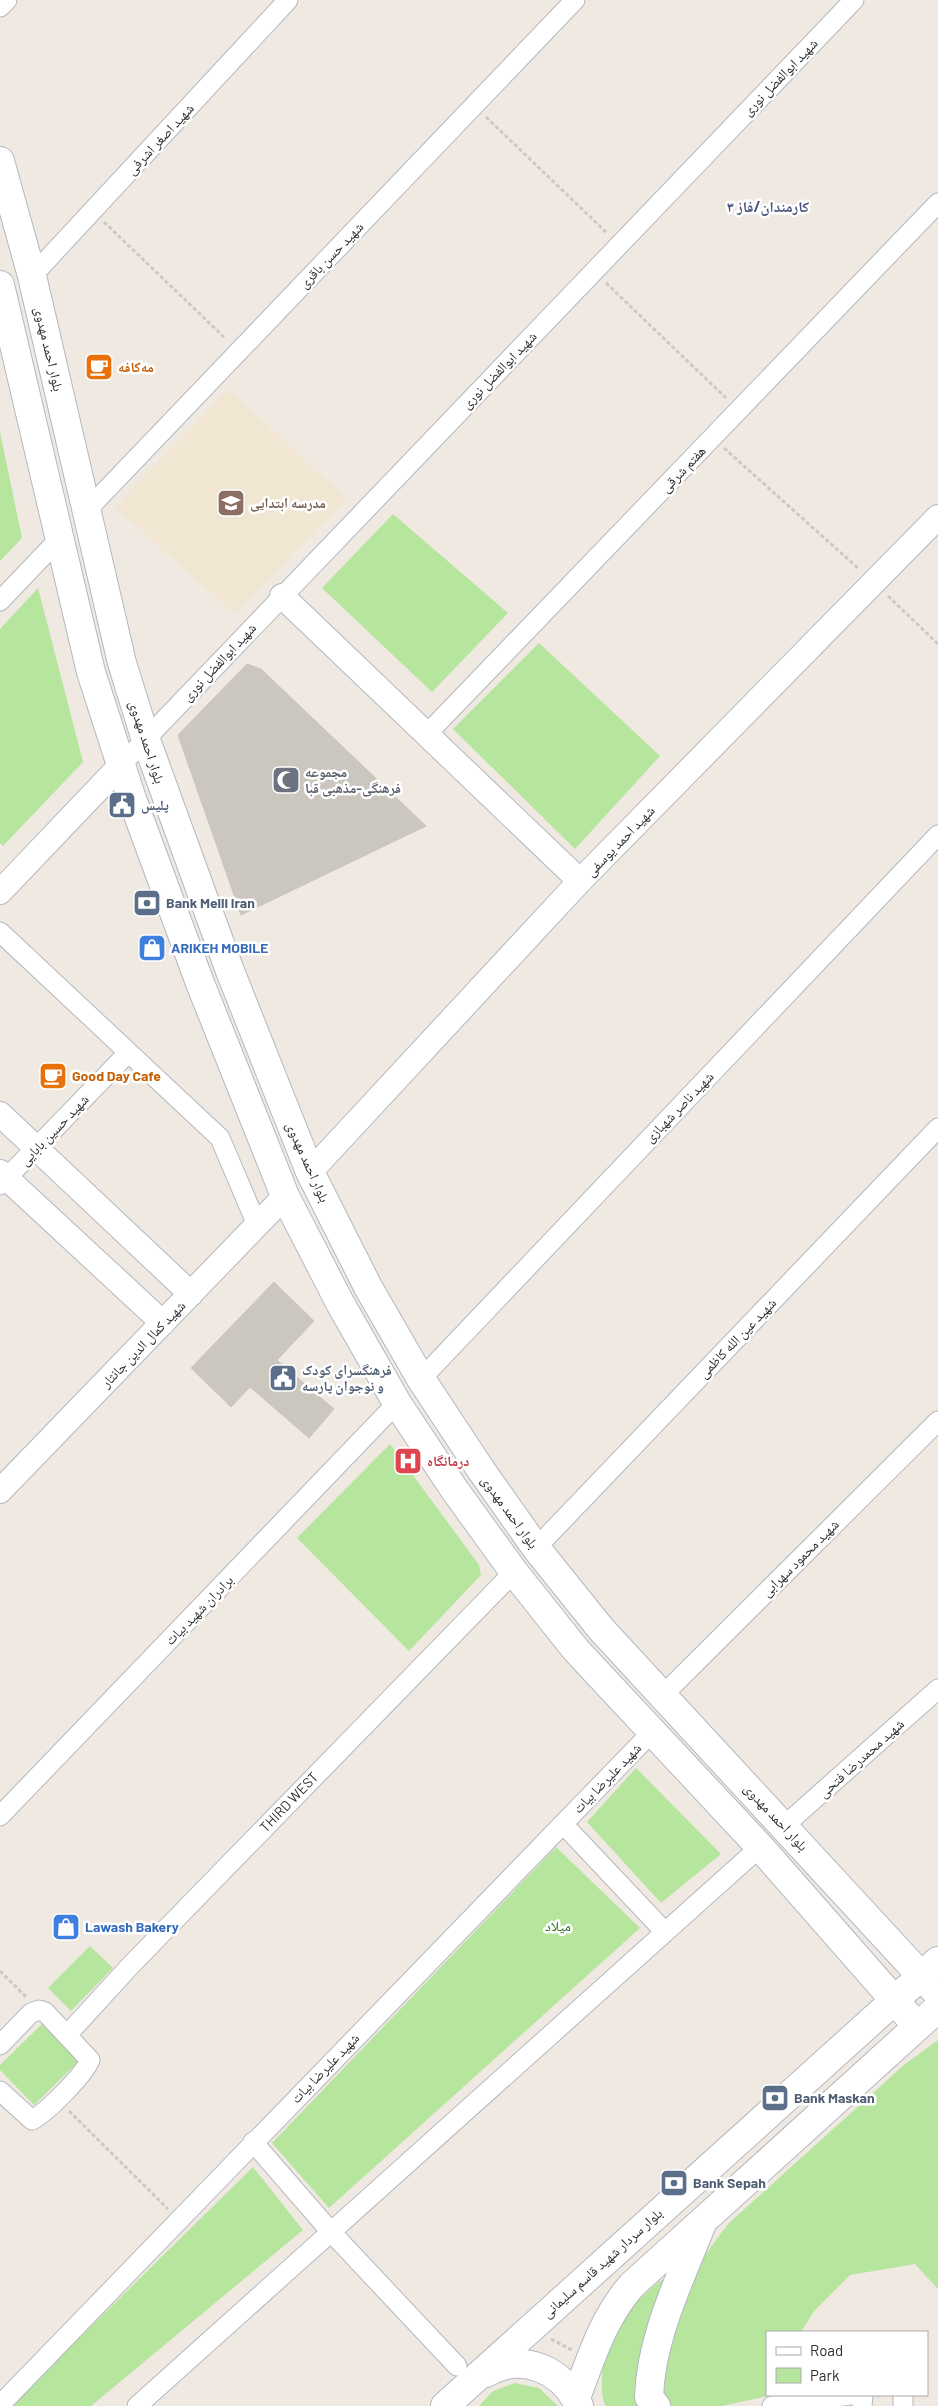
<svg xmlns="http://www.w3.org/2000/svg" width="938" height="2406" font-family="Barlow,'Noto Naskh Arabic',sans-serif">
  <rect width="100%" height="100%" fill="#efe9e1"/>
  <path fill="#f0e6d1" d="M228,389l119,110 -113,114 -119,-106z"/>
  <path fill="#b6e59e" d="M0,432l22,106 -22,23z
    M393,514l115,99 -76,79 -110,-104z
    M38,588l45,174 -80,84 -3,-3v-214z
    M539,643l121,113 -85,93 -122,-120z
    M390,1444l89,121 2,10 -72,76 -112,-113z
    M636,1768l85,86 -60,49 -74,-81z
    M556,1847l84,81 -311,280 -57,-65z
    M90,1946l23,22 -42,43 -23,-23z
    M43,2023l37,37 -46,45 -34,-35v-5z
    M938,2040v249l-23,-25 -65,11 -36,36 -13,21h-34v63h5l-50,11h-54c-15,-23 -4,-34 2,-57 3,-13 0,-27 5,-38 12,-33 33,-61 54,-88l175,-158z
    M253,2167l50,63 -212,176h-81z
    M686,2263l-42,143h-38c-5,-8 -4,-17 -4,-26 -1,-53 43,-91 84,-117z
    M515,2383l24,5 19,18h-79l14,-15z"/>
  <path fill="#cbc7bf" stroke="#cbc5ba" d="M247,664l14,5 165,157 -185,89 -63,-180z
    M274,1282l40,39 -37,39 57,49 -25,29 -59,-51 -19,20 -40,-39z"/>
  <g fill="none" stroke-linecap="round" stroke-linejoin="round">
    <defs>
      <path id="minor" d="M0,7l7,-7
        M32,276l256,-276
        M87,510l488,-510
        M0,601l60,-63
        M427,734l511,-531
        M121,765l733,-765
        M0,932l220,206 37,87
        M0,1185l128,-132
        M421,1379l517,-544
        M536,1548l402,-420
        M662,1696l276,-275
        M0,1816l397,-413
        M563,1824l102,108
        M784,1826l154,-137
        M67,2035l64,-70 383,-393
        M0,2045l31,-32 8,-3 6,2 45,48c-7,16 -43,52 -58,60l-32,-29
        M253,2142l78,90 126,134
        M903,2395v11
        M0,2405l652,-673
        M137,2406l623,-559
        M772,2406l78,-11
        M862,2406l1,-11"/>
      <path id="tertiary" d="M282,596l298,285
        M0,892l121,-127
        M0,1114l191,180
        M0,1172l163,151
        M310,1172l270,-291 358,-364
        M0,1491l285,-295"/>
      <path id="secondary" d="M0,161l32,115 90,387 24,77 84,231 80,201 58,115 53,92 60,91 55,78 65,81 337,365
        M0,285l91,387 40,124 69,187 85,213 55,107 57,100 57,86 60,83 62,78 184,197 157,179
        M486,2373c35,-21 77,-4 93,33
        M576,2398c15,-40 27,-80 56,-113l306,-277
        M445,2406l493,-445
        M656,2406l-7,-9c2,-60 30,-115 52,-171"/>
    </defs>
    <use href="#minor" stroke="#b4b7c1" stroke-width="21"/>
    <use href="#tertiary" stroke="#b4b7c1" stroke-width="26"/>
    <use href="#secondary" stroke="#b4b7c1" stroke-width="30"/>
    <path stroke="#c9c9c9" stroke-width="3" stroke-dasharray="4 2.5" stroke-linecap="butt" d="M486,117l122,117
      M104,222l122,117
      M606,283l120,115
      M724,448l135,121
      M888,596l50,48
      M0,1971l26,26
      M69,2111l99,98
      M551,2339l21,11"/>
    <use href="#minor" stroke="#fff" stroke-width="19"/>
    <use href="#tertiary" stroke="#fff" stroke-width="24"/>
    <use href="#secondary" stroke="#fff" stroke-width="28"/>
  </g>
  <defs>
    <symbol id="cafe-square" viewBox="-11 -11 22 22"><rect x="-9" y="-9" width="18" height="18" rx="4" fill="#e8710a" stroke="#fff"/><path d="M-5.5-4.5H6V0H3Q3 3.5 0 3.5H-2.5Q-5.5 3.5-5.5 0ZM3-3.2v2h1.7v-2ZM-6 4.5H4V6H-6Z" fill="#fff"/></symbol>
    <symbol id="school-square" viewBox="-11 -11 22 22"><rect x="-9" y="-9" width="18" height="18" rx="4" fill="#8d6e63" stroke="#fff"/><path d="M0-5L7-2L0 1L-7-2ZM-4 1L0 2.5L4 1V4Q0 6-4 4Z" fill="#fff"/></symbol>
    <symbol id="mosque-square" viewBox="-11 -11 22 22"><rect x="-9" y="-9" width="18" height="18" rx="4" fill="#6b7280" stroke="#fff"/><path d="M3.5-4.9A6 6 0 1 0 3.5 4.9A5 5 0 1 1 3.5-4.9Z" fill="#fff"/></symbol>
    <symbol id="civic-square" viewBox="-11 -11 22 22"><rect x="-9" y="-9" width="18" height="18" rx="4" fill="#5c6f8a" stroke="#fff"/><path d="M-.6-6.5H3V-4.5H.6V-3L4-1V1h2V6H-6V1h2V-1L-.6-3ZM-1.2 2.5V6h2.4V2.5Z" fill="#fff"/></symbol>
    <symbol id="bank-square" viewBox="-11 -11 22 22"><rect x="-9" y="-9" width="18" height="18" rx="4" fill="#5c6f8a" stroke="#fff"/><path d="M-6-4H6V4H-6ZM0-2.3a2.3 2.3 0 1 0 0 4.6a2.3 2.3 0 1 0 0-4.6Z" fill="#fff"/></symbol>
    <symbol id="shop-square" viewBox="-11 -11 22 22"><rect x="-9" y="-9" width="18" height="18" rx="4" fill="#3f7fe0" stroke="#fff"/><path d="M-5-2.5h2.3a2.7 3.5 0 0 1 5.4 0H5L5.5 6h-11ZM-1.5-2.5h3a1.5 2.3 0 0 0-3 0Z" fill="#fff"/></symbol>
    <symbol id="hospital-square" viewBox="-11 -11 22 22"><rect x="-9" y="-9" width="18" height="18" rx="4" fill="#e0444e" stroke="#fff"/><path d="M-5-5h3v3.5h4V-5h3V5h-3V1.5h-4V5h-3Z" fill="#fff"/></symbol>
  </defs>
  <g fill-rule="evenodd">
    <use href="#cafe-square" x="83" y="351" width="32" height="32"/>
    <use href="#school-square" x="215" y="487" width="32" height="32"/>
    <use href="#mosque-square" x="270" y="764" width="32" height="32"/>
    <use href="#civic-square" x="106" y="789" width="32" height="32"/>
    <use href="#bank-square" x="131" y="887" width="32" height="32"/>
    <use href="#shop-square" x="136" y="932" width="32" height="32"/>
    <use href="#cafe-square" x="37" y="1060" width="32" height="32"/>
    <use href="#civic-square" x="267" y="1362" width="32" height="32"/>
    <use href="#hospital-square" x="392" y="1445" width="32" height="32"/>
    <use href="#shop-square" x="50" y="1911" width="32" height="32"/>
    <use href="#bank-square" x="759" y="2082" width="32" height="32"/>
    <use href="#bank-square" x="658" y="2167" width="32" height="32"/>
  </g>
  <g text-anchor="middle" stroke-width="5" stroke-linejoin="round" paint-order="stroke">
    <g font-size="14" fill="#2e2e2e" stroke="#fff">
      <text transform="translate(780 77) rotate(-46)" y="5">شهید ابوالفضل نوری</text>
      <text transform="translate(160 139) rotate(-47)" y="5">شهید اصغر اشرفی</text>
      <text transform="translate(331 255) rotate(-46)" y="5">شهید حسن باقری</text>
      <text transform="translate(49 349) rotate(77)" y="5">بلوار احمد مهدوی</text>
      <text transform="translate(499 370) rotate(-46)" y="5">شهید ابوالفضل نوری</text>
      <text transform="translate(683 469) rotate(-46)" y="5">هفتم شرقی</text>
      <text transform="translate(219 662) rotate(-47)" y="5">شهید ابوالفضل نوری</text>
      <text transform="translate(147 742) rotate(72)" y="5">بلوار احمد مهدوی</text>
      <text transform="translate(620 841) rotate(-46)" y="5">شهید احمد یوسفی</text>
      <text transform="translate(679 1107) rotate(-46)" y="5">شهید ناصر شهبازی</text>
      <text transform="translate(54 1130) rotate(-46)" y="5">شهید حسین بابایی</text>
      <text transform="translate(308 1162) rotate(66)" y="5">بلوار احمد مهدوی</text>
      <text transform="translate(737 1338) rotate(-46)" y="5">شهید عین الله کاظمی</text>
      <text transform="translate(143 1344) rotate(-46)" y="5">شهید کمال الدین جانثار</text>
      <text transform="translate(510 1512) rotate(54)" y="5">بلوار احمد مهدوی</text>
      <text transform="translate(800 1558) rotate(-45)" y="5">شهید محمود سهرابی</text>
      <text transform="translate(199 1610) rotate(-46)" y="5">برادران شهید بیات</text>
      <text transform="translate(861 1758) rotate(-42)" y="5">شهید محمدرضا فتحی</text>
      <text transform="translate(607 1778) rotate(-46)" y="5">شهید علیرضا بیات</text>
      <text transform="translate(289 1802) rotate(-46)" y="5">THIRD WEST</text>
      <text transform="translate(776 1817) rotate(47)" y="5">بلوار احمد مهدوی</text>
      <text transform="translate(325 2068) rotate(-46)" y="5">شهید علیرضا بیات</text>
      <text transform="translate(602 2263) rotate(-42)" y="5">بلوار سردار شهید قاسم سلیمانی</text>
    </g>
    <g font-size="14" font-weight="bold" fill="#c56008" stroke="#fff" text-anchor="start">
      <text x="118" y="372">مه‌کافه</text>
      <text x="72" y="1081">Good Day Cafe</text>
    </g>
    <g font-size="14" font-weight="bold" fill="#785e54" stroke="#fff" text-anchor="start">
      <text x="250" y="508">مدرسه ابتدایی</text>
    </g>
    <g font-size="14" font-weight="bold" fill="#5b616d" stroke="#fff" text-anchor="start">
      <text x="305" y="777">مجموعه<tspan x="305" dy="16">فرهنگی-مذهبی قبا</tspan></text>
    </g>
    <g font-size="14" font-weight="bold" fill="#4e5e75" stroke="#fff" text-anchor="start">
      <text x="141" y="810">پلیس</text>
      <text x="166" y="908">Bank Melli Iran</text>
      <text x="302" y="1375">فرهنگسرای کودک<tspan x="302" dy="16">و نوجوان پارسه</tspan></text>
      <text x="794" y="2103">Bank Maskan</text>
      <text x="693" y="2188">Bank Sepah</text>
    </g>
    <g font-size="14" font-weight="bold" fill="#366cbe" stroke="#fff" text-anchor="start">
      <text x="171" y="953">ARIKEH MOBILE</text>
      <text x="85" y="1932">Lawash Bakery</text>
    </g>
    <g font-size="14" font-weight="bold" fill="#be3a42" stroke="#fff" text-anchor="start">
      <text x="427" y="1466">درمانگاه</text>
    </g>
    <g font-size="14" fill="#2c6e1b" stroke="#fff">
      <text x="558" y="1931">میلاد</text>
    </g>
    <g font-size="15" font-weight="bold" fill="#4d5680" stroke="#fff">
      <text x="768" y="212">کارمندان/فاز ۳</text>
    </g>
  </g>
  <rect x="766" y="2331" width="162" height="65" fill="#ffffff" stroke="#ababab"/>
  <rect x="776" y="2347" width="25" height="8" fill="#ffffff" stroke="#ababab"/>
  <text x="810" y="2356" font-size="15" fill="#2e2e2e">Road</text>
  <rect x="776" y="2368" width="25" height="15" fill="#b6e59e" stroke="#ababab"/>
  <text x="810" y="2381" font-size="15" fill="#2e2e2e">Park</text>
</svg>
